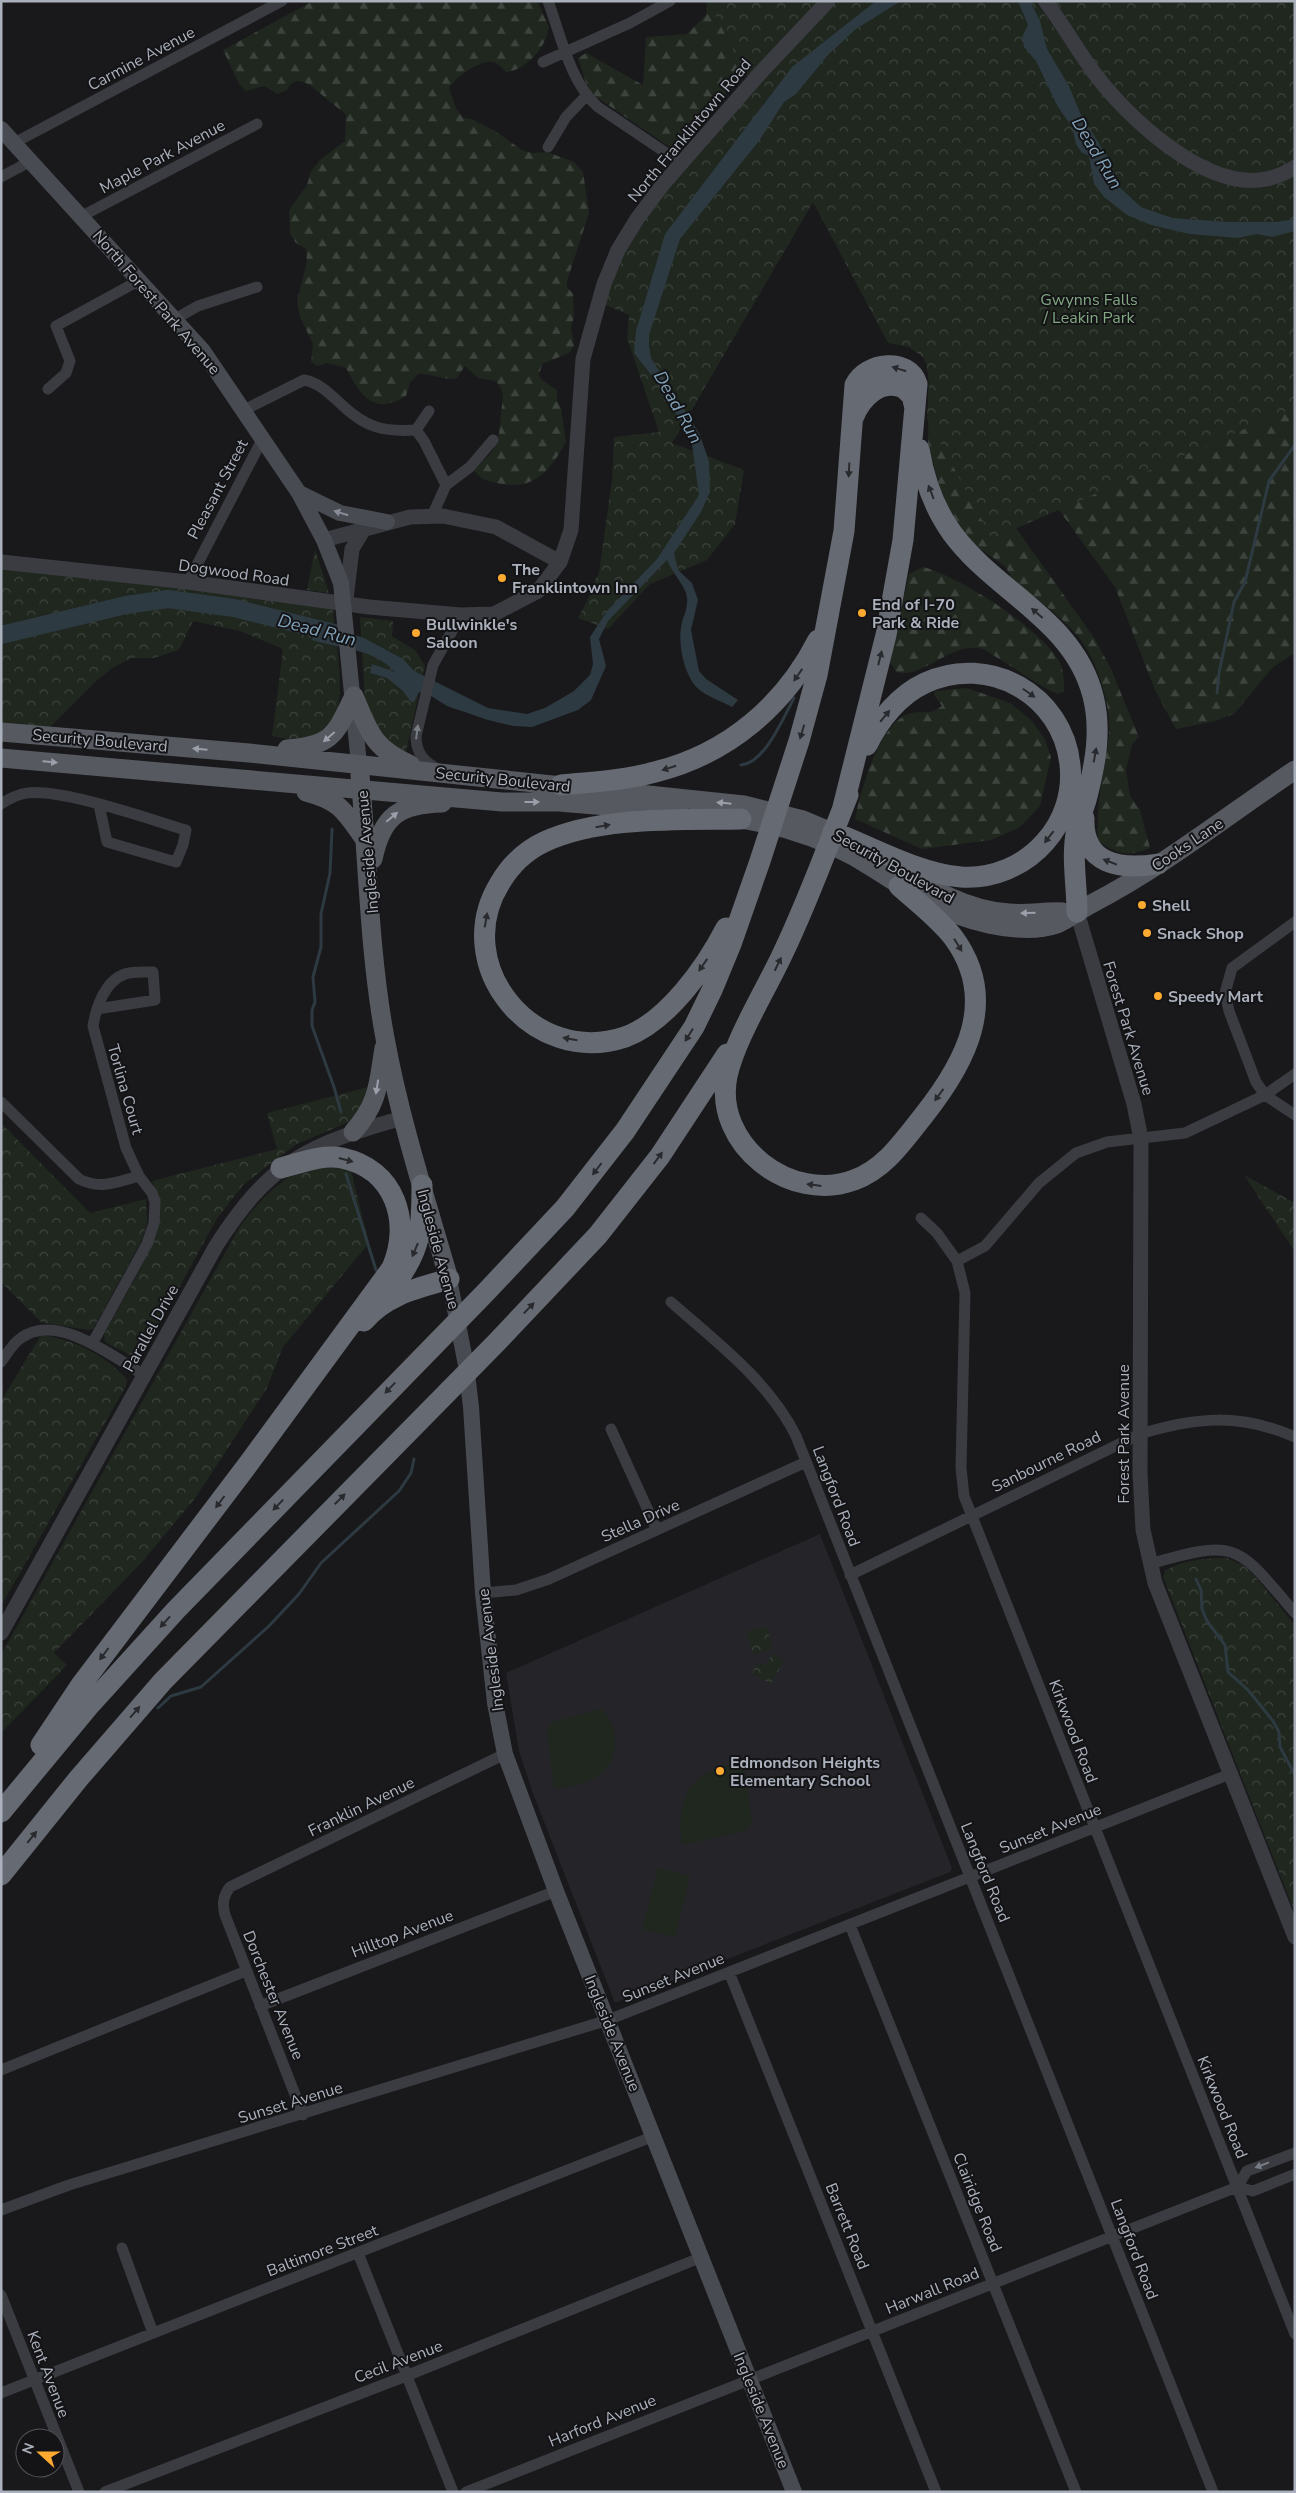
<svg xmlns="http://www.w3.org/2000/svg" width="1296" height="2493" font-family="'Nunito Sans',sans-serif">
  <defs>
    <pattern id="forest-firs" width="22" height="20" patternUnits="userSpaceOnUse" patternTransform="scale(1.25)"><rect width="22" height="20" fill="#1f271f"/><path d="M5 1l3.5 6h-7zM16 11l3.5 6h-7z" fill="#3d443e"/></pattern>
    <pattern id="park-crowns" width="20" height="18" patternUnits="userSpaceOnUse" patternTransform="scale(1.25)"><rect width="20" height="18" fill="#1f271f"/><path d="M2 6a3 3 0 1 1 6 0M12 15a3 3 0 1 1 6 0" fill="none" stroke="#3d443e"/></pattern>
  </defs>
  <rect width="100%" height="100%" fill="#19191c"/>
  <path fill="#252529" d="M820,1534l132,334 -2,4 -335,131 -83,-212 -13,-40 -13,-78z"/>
  <path fill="#1f271f" d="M602,1709c19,19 18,54 -6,68 -13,8 -27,10 -42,12l-7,-57 5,-10z
    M732,1764l12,1 8,57 -7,9 -63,14c-6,-43 4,-71 50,-81z
    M658,1868l32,8 -15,61 -33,-8z"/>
  <path fill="url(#forest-firs)" d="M313,1h224l12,26c-3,21 -23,43 -43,45 -4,-4 -8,-9 -13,-10 -14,-2 -37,15 -44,26l7,20 7,10 9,1 23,12 27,19 10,3 15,-1 27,10 9,10 6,41 -22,68v6l6,7 1,23 -3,10 3,19 -5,7 -27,11 -3,11 3,5 15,10v11l4,7 5,34c-16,29 -33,50 -69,41 -9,-2 -18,-4 -23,-13l18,-18 7,-18 4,-39 -3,-9 -5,-5 -17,-3 -13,-12 -8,12c-12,3 -26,-5 -39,-4l-8,9 -4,13c-33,20 -45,0 -60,-28l-19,-5 -9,3 -7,-4 2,-18 -13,-27 -3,-16 10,-40 -1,-12 -10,-6 -6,-9 -1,-24 18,-25 4,-14 10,-12 24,-18 1,-26c-6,-6 -12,-10 -18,-15 -11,-9 -31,-31 -41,-10l-9,4 -14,-8 -18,5 -7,-7 -16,-34z
    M707,1h22l31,55 -86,94 -85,-58 -11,-34 8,-5 57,32 3,-48 41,-3 19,-19z
    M723,183l572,48v422l-22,14 -39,47 -19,7 -39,8 -21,-39 -40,-103 -56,-77 -246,-308 -125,214z
    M923,357l93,171 79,111 16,30 28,68 -7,7 -6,26 4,26 10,14 10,38c-23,9 -31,7 -52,-7 -3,-36 7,-71 11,-106 3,-29 -13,-78 -32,-100 -19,-22 -45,-39 -66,-58l-5,-10 -35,-25 -27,-38 -16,-60 1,-61 -2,-18z
    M923,567c38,10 115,60 136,94 5,9 5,19 5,30l-6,3c-23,-9 -42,-26 -62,-37 -6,-4 -11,-8 -17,-9 -31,-4 -56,31 -83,24l-6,-10 19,-88z
    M967,688l43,15 21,17 13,18 7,19 -11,49 -20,21 -29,13 -69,9 -67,-30c6,-29 23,-93 53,-105 14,-5 19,3 34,-8l-8,-11 1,-4z"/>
  <path fill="url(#park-crowns)" d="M708,1h111l-72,76z
    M836,1h199l66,90 134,93 60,-12v235l-303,132 -65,-121 2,-35 -2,-18 -4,-8 -14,-10 -21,-4 -75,-141 -141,241 72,27 -9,54 -28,36 -57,24 -42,45 -30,-11 12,-23 -2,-2 11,-20 13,-93 2,-43 45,-5 -32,-94 2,-23 -26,-11 25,-62 22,-34 171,-194z
    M1051,1h244v158c-16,14 -34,16 -54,13 -89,-10 -143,-105 -190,-171z
    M315,549l14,44 -22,-3z
    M1,566l145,16 187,27c2,28 15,92 -1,115 -6,7 -18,13 -25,19l-35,-7 11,-87 -43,-18 -47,-10 -14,29 -25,8h-22l-20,10 -18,15 -44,44 -49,-4z
    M360,617l33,4 -1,15 24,15 9,15 -20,90 -21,-15 -19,-39z
    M369,1087l-1,10 -15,23 -58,25 -52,40 -27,35 -73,134 -4,3h-5l-29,-15 -1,-7c14,-28 55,-91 55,-120 0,-12 -3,-22 -7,-34l125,-32 -10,-36z
    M1,1123l89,90 56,-14 1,24 -5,17 -49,89 -5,1 -47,-8 -40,-40z
    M307,1167h43l19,76 -86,104 -16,41 -71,109 -53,64 -89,92 13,12 -66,68v-78l238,-427c20,-27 37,-46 68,-61z
    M1244,1175l51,28v49z
    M41,1335c32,4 64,20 86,44l-1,7 -125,220v-205z
    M1227,1558l17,8 9,8 42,51v288l-132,-336 2,-6c16,-11 42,-13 62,-13z
    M766,1626l7,23 -19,6 -8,-23z
    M772,1654l12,7 -13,23 -19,-11 6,-11 7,4z"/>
  <path fill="#2e3a41" d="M876,1h25l-45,28 -28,26 -32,39 -12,8 -25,39 -79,98 -31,96v11l2,12 48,75 10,28 1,31 -9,20 -27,41 4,17 14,13 6,17 -7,30 8,41 7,8 32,21 -6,7c-10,-6 -22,-9 -31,-16 -16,-11 -23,-45 -20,-64 2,-12 9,-21 5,-34 -3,-9 -14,-21 -19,-33l-59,61 -9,18 7,27 -15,34 -13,10 -46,17 -19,-1 -25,-6 -41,-14 -19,-12 -9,-2 -5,10h-3l-8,-11 -16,-13 -17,-5 2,-9 23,8c-22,-24 -54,-23 -83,-32l6,-17 46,15 39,21 11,12 74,37 39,6 18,-6 29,-17 16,-16 3,-11 -3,-27 17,-26 50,-52 42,-64 -8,-58 -39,-61 -18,-23 2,-22 29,-97 127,-167z
    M1018,1h12l10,20 7,28 22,37 12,29 30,47 5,22 25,23 31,11 56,4h48l19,-3v12l-23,6 -15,-3 -19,4 -48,-4 -39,-9 -24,-10 -23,-18 -10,-13 -5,-28 -8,-4 -5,-8 -4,-17 -14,-20 -22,-46 -12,-14 -2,-10 6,-12z"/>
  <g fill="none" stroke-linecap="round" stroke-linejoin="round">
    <path stroke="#2e3a41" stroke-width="3" d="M1217,693l2,-20 15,-71 11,-20 24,-101 26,-36
      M741,765c24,-2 42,-47 53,-67
      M332,829l-2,44 -9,41v33l-8,30 2,25 -3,8v16l22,61 7,25
      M346,1174l30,96
      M1196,1579l5,11 1,19 5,12 18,24 3,27 20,18 25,31 6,11 1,15 15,28
      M158,1708l13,-12 30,-9 68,-61 30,-32 22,-31 78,-72 12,-18 3,-14"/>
    <path stroke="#2e3a41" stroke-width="18" d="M1,635l125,-30 42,-6 66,9 104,26"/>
    <path stroke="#3a3c41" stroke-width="11" d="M548,1c13,35 22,81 50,106l83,56
      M543,62l87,-39 40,-22
      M14,143l268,-142
      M548,147l18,-30 20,-21
      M1,177l30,-16
      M82,216l175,-92
      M175,319l23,-13 59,-19
      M48,389l18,-16 4,-12 -14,-35 84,-46
      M244,410l60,-30c16,3 26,14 38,25 24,23 42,27 74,25l13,-19
      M416,430l8,11 22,44
      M432,516l14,-31 24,-18 23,-27
      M188,582l75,-144
      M440,770c-15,-7 -24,-16 -24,-34l17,-71 28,-50
      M1,804c6,-4 14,-8 21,-10 32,-9 129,26 164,36l-3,15 -7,17 -69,-20 -8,-37
      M1295,922l-63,46 -7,25 4,18 27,71 9,13 30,20
      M1,1102l78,77c21,11 39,3 60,-3
      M921,1218l16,15 20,28 8,32 -4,175 3,28 331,838
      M957,1261l28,-15 54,-63 37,-30 31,-11 78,-9 80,-38 30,-21
      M671,1302c45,40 98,79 125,134l417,1056
      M92,1344l55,-100 7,-21 1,-21 -3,-9 -13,-17 -13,-28 -33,-122c3,-19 12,-45 32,-52 9,-3 19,-2 28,-2l2,28 -58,9
      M1,1362c6,-8 11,-18 20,-24 36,-26 91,18 123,37
      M611,1429l46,101
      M1150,1564c89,-26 87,-19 145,49
      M850,1575l290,-141c56,-17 100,-21 155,3
      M483,1593l33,-3 33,-11 257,-117
      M850,1925l226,567
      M729,1972l207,520
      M260,2006l296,-115
      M1,2070l245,-99
      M303,2115l-78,-200c-3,-11 -2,-19 5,-28l275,-133
      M1237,2187l16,4 42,-17
      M1,2210l68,-25 539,-165 622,-246
      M122,2248l31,85
      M358,2253l95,239
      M1,2295l78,197
      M1,2393l653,-257
      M105,2492l301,-116 296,-119
      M466,2492l771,-305 10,-16 48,-18"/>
    <path stroke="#3a3c41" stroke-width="15" d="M1045,1c18,23 32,49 50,73 32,43 106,112 164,106 13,-1 25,-6 36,-13
      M324,540l86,-23 33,-1 53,11 64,35
      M1,562l187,20 181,25 92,8 33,-1 44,-23 22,-29 11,-32 12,-171 21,-75 14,-34 19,-31 27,-36 98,-112 66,-70
      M346,599l6,-50 12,-20
      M1077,912l57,192 7,35 -1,334 3,57 12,53 140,354
      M1,1633l215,-387c54,-85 93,-102 187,-128"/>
    <path stroke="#484b51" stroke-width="16" d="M1,129l202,222 96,142 25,47 17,43 18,181
      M299,493l41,20 47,9
      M449,1279l17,86 5,42 12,186 12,110 10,51 51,137 238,601"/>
    <path stroke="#565960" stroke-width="19" d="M354,696c15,35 18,52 57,69
      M1,732l248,21 495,52 59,15 43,18
      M287,749c46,-4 48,-14 67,-53
      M1,758l501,44h57l120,10
      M360,775c8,87 9,177 25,263 15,82 41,162 64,241
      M306,792c35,9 39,20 59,48
      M726,817c45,5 89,18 129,40 24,14 47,30 71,44 33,18 93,36 131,23 12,-5 24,-15 36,-21 71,-37 135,-88 202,-133
      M373,859c9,-43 26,-55 69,-56
      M890,863c37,23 74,47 119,50 18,2 36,-2 54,-1
      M353,1132c26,-29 25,-48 31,-84"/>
    <path stroke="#666a72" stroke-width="21" d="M853,418c8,-20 27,-40 51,-30l8,8 3,12
      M919,449c5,30 15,59 33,84 43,59 122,87 141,163 9,35 2,70 -7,104 -3,10 -7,19 -9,29 -6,27 0,55 0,83
      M561,785c32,-3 64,-5 94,-13 73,-18 130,-67 163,-132
      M848,795c-21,53 -40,106 -65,158 -16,35 -48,86 -56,123 -14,69 64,128 127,104 31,-11 50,-40 70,-65 41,-52 76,-115 29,-178 -15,-19 -36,-35 -54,-51
      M1084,818c-2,47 37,52 74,46
      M833,832c39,15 87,42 128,45 32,2 63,-11 84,-35 19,-21 28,-49 25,-77 -7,-70 -81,-112 -145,-82 -26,12 -46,37 -58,62
      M726,928c-20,39 -59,94 -101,109 -92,31 -176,-72 -125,-154 10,-17 25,-32 44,-41 55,-26 137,-22 197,-23
      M397,1281c25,-34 25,-56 25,-96
      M364,1321c21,-26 54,-33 85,-42
      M41,1745l40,-60 168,-222 143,-195c20,-46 3,-99 -50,-110 -20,-4 -42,5 -61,10
      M1,1812l87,-105 88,-97 311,-319 78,-83 60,-77 69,-104 18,-37 19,-46 29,-83 39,-120 18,-66 27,-144 11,-146c11,-23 54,-28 62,-1l-14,156 -17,95 -43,172
      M1,1875l78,-97 84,-97 333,-338 102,-108 62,-79 67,-102"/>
  </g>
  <defs><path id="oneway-solid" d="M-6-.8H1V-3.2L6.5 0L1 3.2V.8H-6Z" transform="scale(1.25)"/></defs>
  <g fill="#282a2e">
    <use href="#oneway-solid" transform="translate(899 369) rotate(-163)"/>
    <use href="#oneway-solid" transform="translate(849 470) rotate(93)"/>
    <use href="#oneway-solid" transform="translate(931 492) rotate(-111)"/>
    <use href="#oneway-solid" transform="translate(1037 613) rotate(-139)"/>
    <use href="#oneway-solid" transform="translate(880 658) rotate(-76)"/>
    <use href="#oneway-solid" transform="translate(798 675) rotate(125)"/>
    <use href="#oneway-solid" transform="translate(1029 693) rotate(35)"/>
    <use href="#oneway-solid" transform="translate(885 716) rotate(-50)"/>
    <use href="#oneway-solid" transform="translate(802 732) rotate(107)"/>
    <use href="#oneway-solid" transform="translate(1095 755) rotate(-80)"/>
    <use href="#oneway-solid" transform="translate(669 768) rotate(163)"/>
    <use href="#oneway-solid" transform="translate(603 826) rotate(-10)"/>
    <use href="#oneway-solid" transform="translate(1049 837) rotate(128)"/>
    <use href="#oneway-solid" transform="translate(1110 862) rotate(-159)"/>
    <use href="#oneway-solid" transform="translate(486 920) rotate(-80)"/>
    <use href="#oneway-solid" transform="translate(958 945) rotate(58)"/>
    <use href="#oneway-solid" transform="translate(778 964) rotate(-64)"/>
    <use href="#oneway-solid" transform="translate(703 965) rotate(125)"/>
    <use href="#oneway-solid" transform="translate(689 1035) rotate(122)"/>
    <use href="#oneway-solid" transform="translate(570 1039) rotate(-170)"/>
    <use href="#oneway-solid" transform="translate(939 1095) rotate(126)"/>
    <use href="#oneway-solid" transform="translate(658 1158) rotate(-54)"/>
    <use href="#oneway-solid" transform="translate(346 1160) rotate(15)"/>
    <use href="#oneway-solid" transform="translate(597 1169) rotate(127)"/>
    <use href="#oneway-solid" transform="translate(814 1185) rotate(-173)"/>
    <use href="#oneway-solid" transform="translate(415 1250) rotate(113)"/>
    <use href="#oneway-solid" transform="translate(529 1308) rotate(-46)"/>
    <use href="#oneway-solid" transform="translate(390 1388) rotate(134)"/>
    <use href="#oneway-solid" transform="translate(340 1499) rotate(-45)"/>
    <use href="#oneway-solid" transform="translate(220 1502) rotate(127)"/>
    <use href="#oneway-solid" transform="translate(278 1505) rotate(134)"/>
    <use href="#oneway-solid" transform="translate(165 1622) rotate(132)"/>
    <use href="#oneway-solid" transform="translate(104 1654) rotate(127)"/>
    <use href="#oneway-solid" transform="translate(135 1712) rotate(-49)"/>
    <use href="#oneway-solid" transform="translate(32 1837) rotate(-51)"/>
  </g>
  <use fill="#888d97" href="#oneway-solid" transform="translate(341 513) rotate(-162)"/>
  <g fill="#787c85">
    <use href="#oneway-solid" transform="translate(417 732) rotate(-83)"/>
    <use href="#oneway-solid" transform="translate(1262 2165) rotate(159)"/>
  </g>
  <g fill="#9a9faa">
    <use href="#oneway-solid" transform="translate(329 737) rotate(139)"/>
    <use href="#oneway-solid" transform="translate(200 749) rotate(-175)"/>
    <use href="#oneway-solid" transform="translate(50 762) rotate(5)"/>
    <use href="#oneway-solid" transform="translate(532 802)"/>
    <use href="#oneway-solid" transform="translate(724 803) rotate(-174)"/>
    <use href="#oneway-solid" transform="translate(392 817) rotate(-40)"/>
    <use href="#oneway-solid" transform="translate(1028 913) rotate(178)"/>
    <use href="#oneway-solid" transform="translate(377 1087) rotate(99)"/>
  </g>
  <g fill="#fdab30" stroke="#141417" stroke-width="2">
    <circle cx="502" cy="578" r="5"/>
    <circle cx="862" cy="613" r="5"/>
    <circle cx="416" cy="633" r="5"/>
    <circle cx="1142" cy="905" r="5"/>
    <circle cx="1147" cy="933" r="5"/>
    <circle cx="1158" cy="996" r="5"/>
    <circle cx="720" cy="1771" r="5"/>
  </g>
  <g text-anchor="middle" stroke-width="4" stroke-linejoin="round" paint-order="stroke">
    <g font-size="16" fill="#abb1bc" stroke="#141417">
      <text transform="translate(141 58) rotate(-28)" y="6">Carmine Avenue</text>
      <text transform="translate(689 130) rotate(-50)" y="6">North Franklintown Road</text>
      <text transform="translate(162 156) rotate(-28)" y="6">Maple Park Avenue</text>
      <text transform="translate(157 302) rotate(49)" y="6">North Forest Park Avenue</text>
      <text transform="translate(217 489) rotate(-62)" y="6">Pleasant Street</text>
      <text transform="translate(234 572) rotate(8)" y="6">Dogwood Road</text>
      <text transform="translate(100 740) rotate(5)" y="6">Security Boulevard</text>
      <text transform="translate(503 779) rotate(6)" y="6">Security Boulevard</text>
      <text transform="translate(1187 844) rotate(-34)" y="6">Cooks Lane</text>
      <text transform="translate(367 852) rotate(-95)" y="6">Ingleside Avenue</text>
      <text transform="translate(894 866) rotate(29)" y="6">Security Boulevard</text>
      <text transform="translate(1129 1028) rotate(73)" y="6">Forest Park Avenue</text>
      <text transform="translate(126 1089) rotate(74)" y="6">Torlina Court</text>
      <text transform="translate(439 1249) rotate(75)" y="6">Ingleside Avenue</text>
      <text transform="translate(150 1328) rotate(-61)" y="6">Parallel Drive</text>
      <text transform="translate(1123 1434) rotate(-90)" y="6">Forest Park Avenue</text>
      <text transform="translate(1046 1461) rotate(-26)" y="6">Sanbourne Road</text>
      <text transform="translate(837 1496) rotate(69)" y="6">Langford Road</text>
      <text transform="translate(640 1520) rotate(-24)" y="6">Stella Drive</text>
      <text transform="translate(490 1650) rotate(-97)" y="6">Ingleside Avenue</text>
      <text transform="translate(1074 1731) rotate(69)" y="6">Kirkwood Road</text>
      <text transform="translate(361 1806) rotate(-26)" y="6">Franklin Avenue</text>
      <text transform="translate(1050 1828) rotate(-22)" y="6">Sunset Avenue</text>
      <text transform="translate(986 1872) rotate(68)" y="6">Langford Road</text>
      <text transform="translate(402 1933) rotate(-21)" y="6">Hilltop Avenue</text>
      <text transform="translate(673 1977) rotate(-22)" y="6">Sunset Avenue</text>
      <text transform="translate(274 1995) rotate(68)" y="6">Dorchester Avenue</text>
      <text transform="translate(613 2033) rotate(68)" y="6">Ingleside Avenue</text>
      <text transform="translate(290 2102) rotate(-17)" y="6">Sunset Avenue</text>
      <text transform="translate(1223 2107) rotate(68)" y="6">Kirkwood Road</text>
      <text transform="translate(978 2202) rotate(68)" y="6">Clairidge Road</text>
      <text transform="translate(848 2226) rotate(68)" y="6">Barrett Road</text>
      <text transform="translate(1135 2249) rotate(69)" y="6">Langford Road</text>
      <text transform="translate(322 2250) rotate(-21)" y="6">Baltimore Street</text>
      <text transform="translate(932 2290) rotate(-22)" y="6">Harwall Road</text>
      <text transform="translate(398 2361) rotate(-21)" y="6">Cecil Avenue</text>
      <text transform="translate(49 2374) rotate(69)" y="6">Kent Avenue</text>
      <text transform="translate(762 2410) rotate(68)" y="6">Ingleside Avenue</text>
      <text transform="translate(602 2420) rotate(-22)" y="6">Harford Avenue</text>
    </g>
    <g font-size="16" fill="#81a881" stroke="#141417">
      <text x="1089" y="305">Gwynns Falls<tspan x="1089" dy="18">/ Leakin Park</tspan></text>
    </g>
    <g font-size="16" font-weight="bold" fill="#abb1bc" stroke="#141417" text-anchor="start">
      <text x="512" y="575">The<tspan x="512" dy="18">Franklintown Inn</tspan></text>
      <text x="872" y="610">End of I-70<tspan x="872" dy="18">Park &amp; Ride</tspan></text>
      <text x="426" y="630">Bullwinkle's<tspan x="426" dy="18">Saloon</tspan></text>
      <text x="1152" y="911">Shell</text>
      <text x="1157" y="939">Snack Shop</text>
      <text x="1168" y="1002">Speedy Mart</text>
      <text x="730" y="1768">Edmondson Heights<tspan x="730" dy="18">Elementary School</tspan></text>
    </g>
    <g font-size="18" font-style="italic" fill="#81a2b9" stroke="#141417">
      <text transform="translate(1097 153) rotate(59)" y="6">Dead Run</text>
      <text transform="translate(678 407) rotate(61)" y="6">Dead Run</text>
      <text transform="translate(317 630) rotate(15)" y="6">Dead Run</text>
    </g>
  </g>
  <rect width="1296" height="2493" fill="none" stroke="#abb1bc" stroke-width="5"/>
  <g transform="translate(40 2453) rotate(291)"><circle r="24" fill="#141417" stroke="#505359"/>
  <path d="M0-4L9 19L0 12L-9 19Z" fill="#fdab30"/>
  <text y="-8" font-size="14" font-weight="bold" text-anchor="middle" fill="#abb1bc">N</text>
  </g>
</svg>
